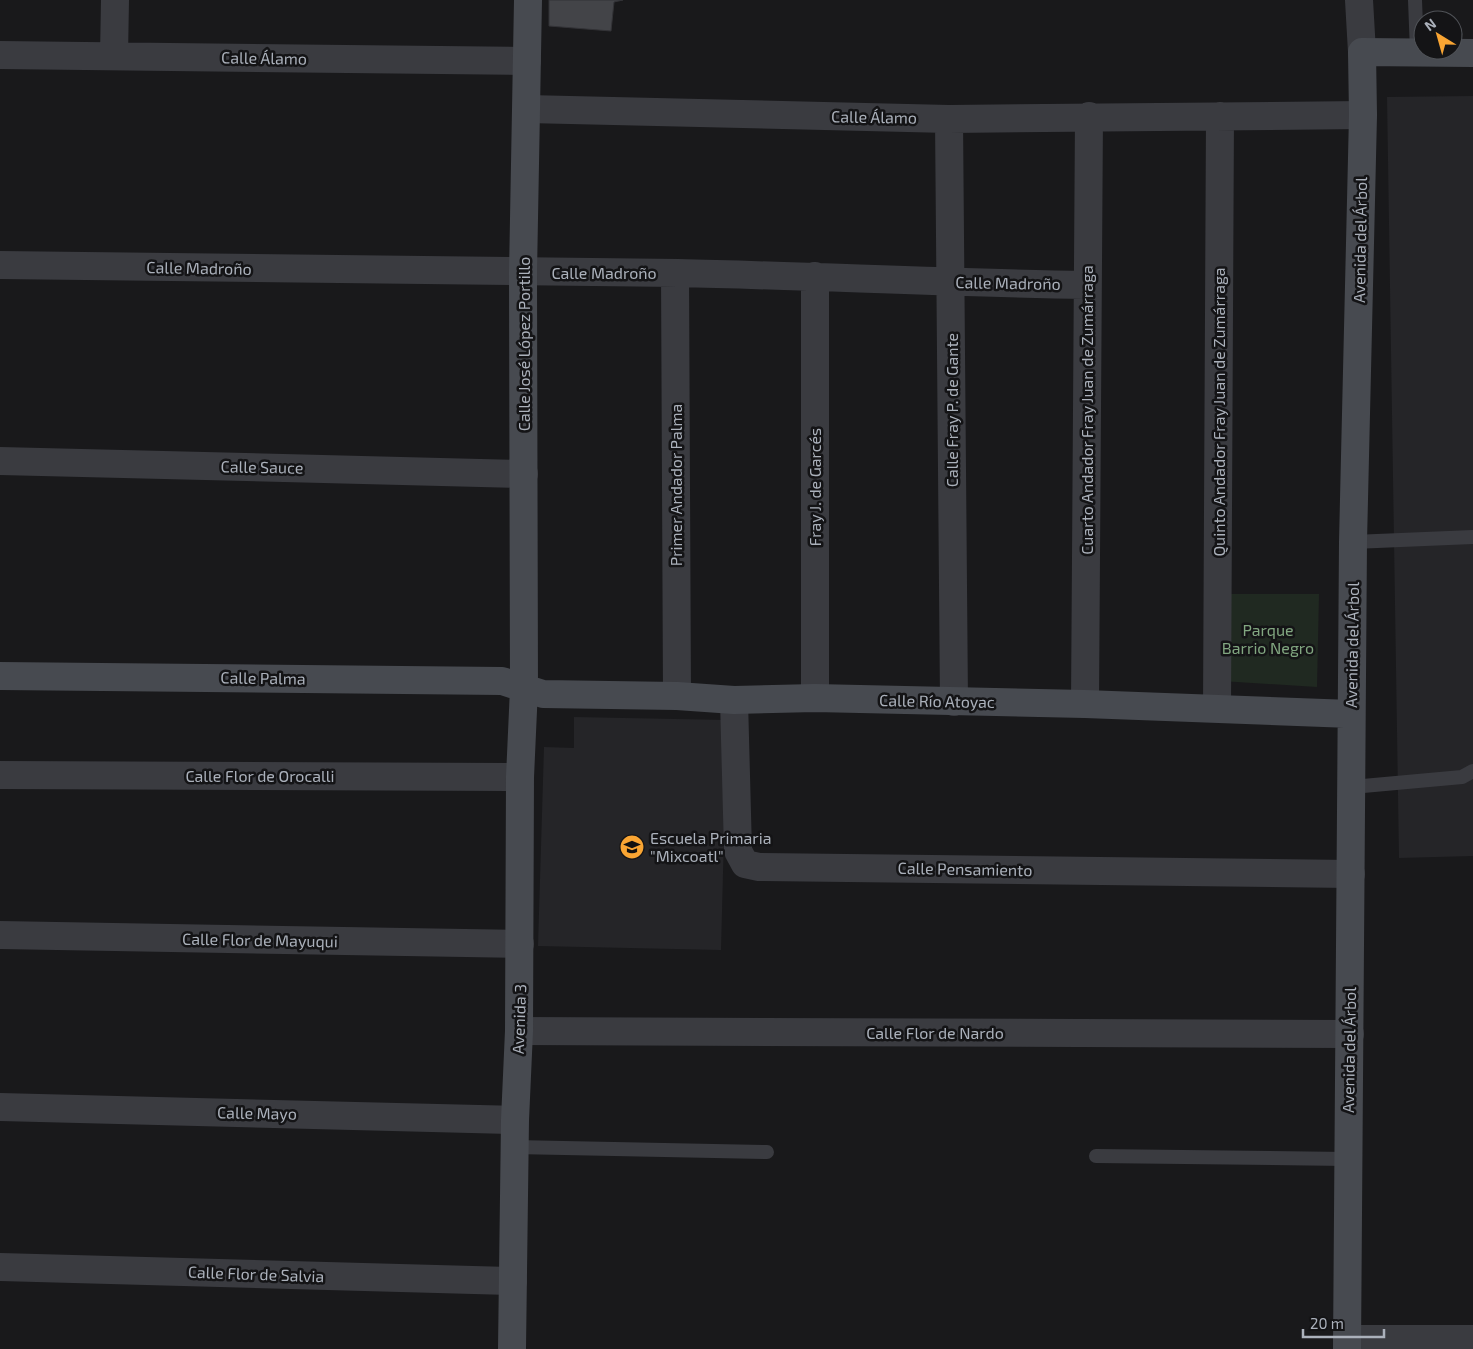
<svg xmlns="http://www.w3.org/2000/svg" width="1473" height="1349" font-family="'Exo 2',sans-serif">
  <rect width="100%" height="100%" fill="#19191b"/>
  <path fill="#252528" d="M1473,96v760l-74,2 -12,-761z
    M574,717l153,3 -6,230 -183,-4 6,-199 30,1z"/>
  <path fill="#202921" d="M1221,594h98l-2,93 -96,-6z"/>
  <path fill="#434448" stroke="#333337" d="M549,0h74l-9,2 -3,29 -62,-5z"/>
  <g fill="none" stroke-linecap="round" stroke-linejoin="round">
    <path stroke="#3a3b40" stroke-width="14" d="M1415,0l2,52
      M1353,542l120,-5
      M1352,787l110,-10 11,-6
      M514,1147l253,5
      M1096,1156l251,3"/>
    <path stroke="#3a3b40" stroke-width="28" d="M1359,0l3,52
      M0,55l527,6
      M114,56l1,-56
      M527,109l422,10 414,-4
      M949,119l5,583
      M0,265c226,3 452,5 678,8 136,3 273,10 409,12
      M675,273l2,423
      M815,276v422
      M0,461l524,13
      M734,700l4,151 7,13 14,3 592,7
      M1085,704l4,-588
      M1217,708l3,-592
      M0,775l520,2
      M0,935l520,9
      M519,1031l831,3
      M0,1107l515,13
      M0,1267l513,14
      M1347,1339h126"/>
    <path stroke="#474a50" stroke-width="28" d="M0,676l502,5 41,13 134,2 57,4 81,-2 270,6 266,10
      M512,1349l3,-229 4,-89 1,-254 4,-89 -1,-415 5,-273
      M1347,1349l6,-807 10,-427 -1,-63 111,1"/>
  </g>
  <defs>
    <symbol id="school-disc" viewBox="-11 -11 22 22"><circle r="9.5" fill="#f9a533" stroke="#141416"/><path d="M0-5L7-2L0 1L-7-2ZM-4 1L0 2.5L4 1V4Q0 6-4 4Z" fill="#111"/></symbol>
  </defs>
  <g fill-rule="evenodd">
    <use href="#school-disc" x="618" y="833" width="28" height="28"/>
  </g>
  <g text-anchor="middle" stroke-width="5" stroke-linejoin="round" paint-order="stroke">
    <g font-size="16" fill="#abb1bb" stroke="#141416">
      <text transform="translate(264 58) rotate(1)" y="6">Calle Álamo</text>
      <text transform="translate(874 117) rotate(1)" y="6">Calle Álamo</text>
      <text transform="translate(1360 240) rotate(-89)" y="6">Avenida del Árbol</text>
      <text transform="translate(199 268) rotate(1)" y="6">Calle Madroño</text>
      <text x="604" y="279">Calle Madroño</text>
      <text transform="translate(1008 283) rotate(1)" y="6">Calle Madroño</text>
      <text transform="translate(524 344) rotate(-90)" y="6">Calle José López Portillo</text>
      <text transform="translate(952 410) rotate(-90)" y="6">Calle Fray P. de Gante</text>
      <text transform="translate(1087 410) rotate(-90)" y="6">Cuarto Andador Fray Juan de Zumárraga</text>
      <text transform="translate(1219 412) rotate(-90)" y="6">Quinto Andador Fray Juan de Zumárraga</text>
      <text transform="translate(262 467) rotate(1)" y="6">Calle Sauce</text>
      <text transform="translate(676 485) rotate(-90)" y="6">Primer Andador Palma</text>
      <text transform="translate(815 487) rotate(-90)" y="6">Fray J. de Garcés</text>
      <text transform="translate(1352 645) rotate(-89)" y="6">Avenida del Árbol</text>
      <text transform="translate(263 678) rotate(1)" y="6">Calle Palma</text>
      <text transform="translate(937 701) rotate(1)" y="6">Calle Río Atoyac</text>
      <text x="260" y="782">Calle Flor de Orocalli</text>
      <text transform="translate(965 869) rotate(1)" y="6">Calle Pensamiento</text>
      <text transform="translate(260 940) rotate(1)" y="6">Calle Flor de Mayuqui</text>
      <text transform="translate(519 1019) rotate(-88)" y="6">Avenida 3</text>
      <text x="935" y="1039">Calle Flor de Nardo</text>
      <text transform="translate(1349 1050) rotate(-89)" y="6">Avenida del Árbol</text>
      <text transform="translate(257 1113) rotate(1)" y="6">Calle Mayo</text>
      <text transform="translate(256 1274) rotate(2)" y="6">Calle Flor de Salvia</text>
    </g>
    <g font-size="16" fill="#82a781" stroke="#141416">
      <text x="1268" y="636">Parque<tspan x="1268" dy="18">Barrio Negro</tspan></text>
    </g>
    <g font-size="16" fill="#abb1bb" stroke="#141416" text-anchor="start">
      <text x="650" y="844">Escuela Primaria<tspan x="650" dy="18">"Mixcoatl"</tspan></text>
    </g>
  </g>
  <g transform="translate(1438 35) rotate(323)"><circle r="24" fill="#141416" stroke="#505358"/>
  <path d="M0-4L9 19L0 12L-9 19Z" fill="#f9a533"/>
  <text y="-8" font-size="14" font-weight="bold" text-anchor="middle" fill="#abb1bb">N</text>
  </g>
  <path d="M1303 1329v8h81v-8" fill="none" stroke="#abb1bb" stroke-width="2.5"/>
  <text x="1310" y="1329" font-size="15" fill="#abb1bb" stroke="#141416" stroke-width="4" paint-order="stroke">20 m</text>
</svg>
